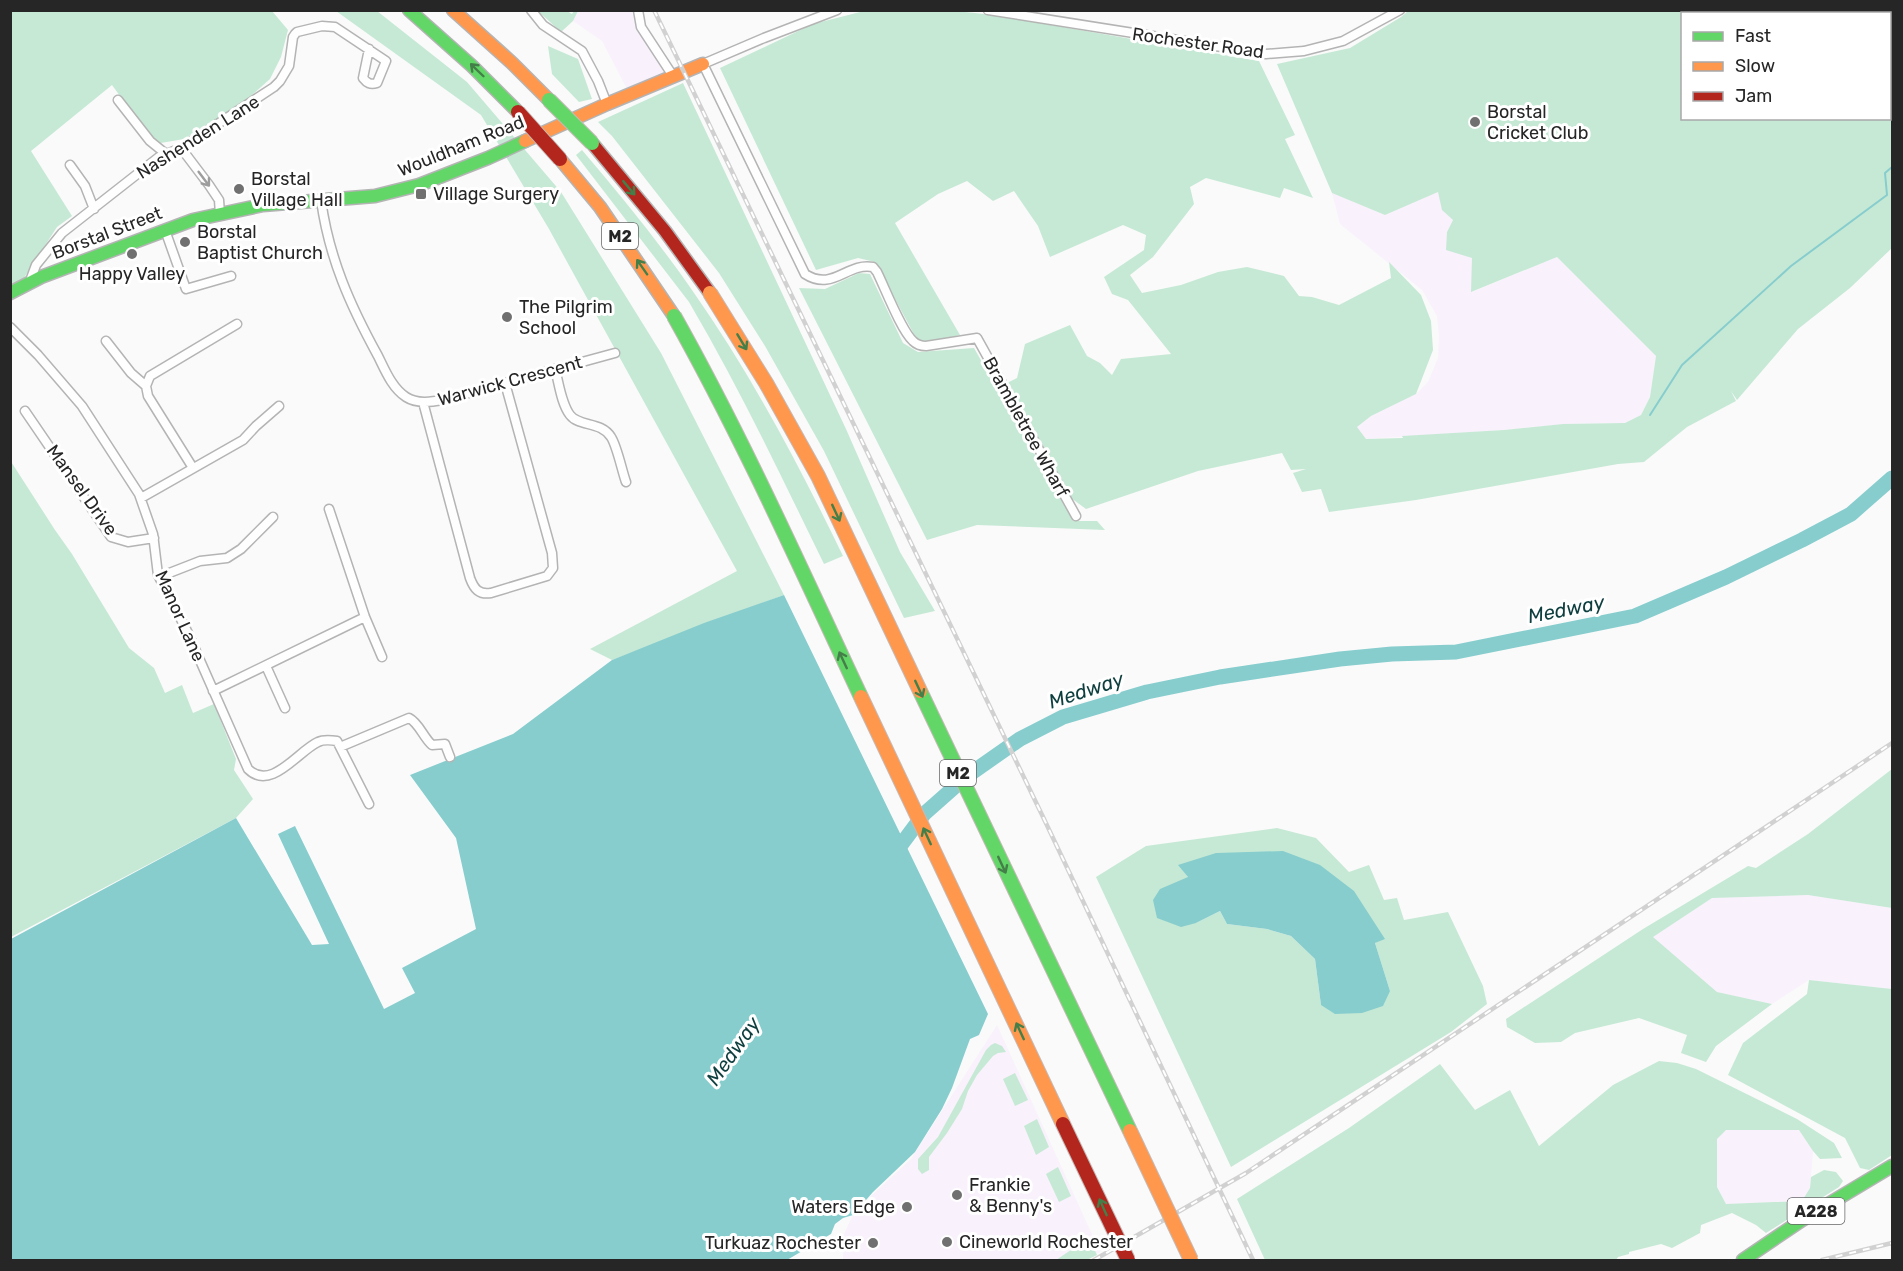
<svg xmlns="http://www.w3.org/2000/svg" width="1903" height="1271" font-family="Rubik,sans-serif">
  <rect width="100%" height="100%" fill="#fafafa"/>
  <path fill="#f9f1fb" d="M997,1025l103,227 -17,8h-240l1,-26 9,-19 17,-18 41,-38z"/>
  <path fill="#f9f1fc" d="M578,11h54l2,10 30,52 -37,16 -25,-48 -29,-20z
    M1438,192l5,18 10,10 -6,12 25,26v34l85,-35 99,99 -6,41 -9,18 -16,8 -62,1 -59,6 -138,9 -10,-11 15,-12 45,-22 12,-12 10,-24 1,-22 -2,-20 -15,-26 -82,-66 -8,-31 53,22z
    M1808,895l84,13v81l-83,-9 -37,24 -55,-12 -65,-55 60,-39z
    M1726,1130h73l14,21 -3,37 -8,13 -76,3 -9,-17 -1,-48z"/>
  <path fill="#c6e9d5" fill-rule="evenodd" d="M868,10h79l46,5 266,46 36,74 -10,4 28,59 -29,-10 -4,10 -74,-20 -16,9 4,17 -41,53 -23,18 12,18 39,-8 37,-13 29,-5 37,9 15,20 13,1 27,8 52,-27 -2,-16 32,33 10,26 2,29 -17,44 -45,22 -14,11 9,12 37,-1 -1,-2 102,-6 59,-6 62,-1 16,-8 9,-18 6,-41 -99,-99 -86,35 1,-34 -26,-8 1,-18 6,-12 -11,-10 -4,-18 -53,23 -53,-22 -55,-129 73,-16 51,-31 7,-6h484v237l-42,40 -52,41 -61,71 -6,-9 5,10 -49,26 -43,35 -26,2 -202,36 -87,12 -8,-23 -19,3 -9,-19 13,-4 -15,1 -9,-17 -84,18 -112,38 -15,-11 -66,-114 12,-6 8,-34 45,-19 17,31 13,7 12,12 9,-16 50,-5 -43,-54 -16,-6 -8,-17 40,-27 2,-15 -23,-10 -73,32 -12,-31 -24,-35 -21,10 -26,-20 -29,13 -43,29 65,112 -37,8 -7,-5 -41,-76 -17,-4 -42,12 -96,-202 93,-44zM1682,14h208v104h-208z
    M10,11h262l16,19 -7,27 -11,22 -27,24 -59,36 -29,5 -43,-59 -81,66 41,65 -15,11 -35,54 -11,6z
    M336,11h41l90,71 94,110 100,161 123,242 -172,65 -22,-11 147,-78 -188,-342 -68,-114z
    M538,11h29l5,3 2,-3h4l-5,10 -12,11z
    M548,46l30,13 14,40 -13,3 -27,-28z
    M683,83l163,346 54,123 35,59 -31,7 -80,-167 -59,-105 -46,-73 -107,-137 -14,-14z
    M582,150c39,46 76,91 110,140 59,84 107,175 151,266l-19,8c-43,-88 -85,-177 -135,-262l-113,-147z
    M859,273l11,1 33,69 15,9 56,-4 99,173h24l8,9 -128,-5 -50,15 -128,-252 26,1z
    M10,460l45,70 17,24 57,94 25,20 11,25 17,-8 11,28 21,-9 22,55 -2,11 19,29 -17,19 -225,119z
    M1892,769v139l-84,-13 -96,3 -59,39 64,55 55,12 -56,42 -10,16 -25,-9 6,-18 -48,-17 -64,15 -14,9 -26,1 -28,-16 -1,-8 137,-90 105,-63 8,2 52,-34z
    M1277,828l39,10 33,34 20,-7 15,35 13,-2 7,22 44,-8 35,74 4,18 -36,28 -220,135 -135,-290 50,-31zM1179,865l205,73 -9,5 15,48 -69,14 -6,-46 -24,-23 -24,-7 -40,-5 -7,-13 -24,12 -8,-46z
    M1809,980l83,9v166l-23,15 -9,-2 -15,-30 -117,-63 15,-32 64,-49z
    M995,1043l7,3 4,6 -8,1 -5,3 -16,19 -9,16 -6,18 -15,24 -18,24v13l-7,4 -4,-5v-10l20,-22 48,-87 5,-5z
    M1659,1061l18,2 19,6 101,50 37,24 8,15 -22,1 -7,-8 -14,-21h-73l-9,9v48l9,17 76,-3 8,-13 1,-11 13,-7 12,2 7,9 -4,6 -73,46 -10,-8 -24,-12 -31,12 -1,8 -28,15 -11,-4 -32,8v2l-11,3 -2,3h-351l-28,-61 112,-71 91,-64 35,46 35,-20 29,56 74,-61z
    M1015,1073l13,27 -13,6 -12,-27z
    M1037,1119l12,28 -13,8 -12,-29z
    M1058,1167l13,29 -12,6 -13,-28z
    M1089,1238l8,17 -10,5h-31z"/>
  <path fill="#87cdce" d="M784,595l204,419 -9,21 -9,4 -18,49 -10,21 -27,43 -42,40 -20,23 -10,3 -8,6 -4,10 -44,26h-776v-321l225,-121 76,127 17,-1 -51,-110 17,-8 89,183 31,-16 -13,-25 74,-39 -20,-91 -46,-63 103,-41 99,-74 92,-37z
    M1283,851l37,14 34,26 31,48 -10,4 15,48 -7,15 -21,7 -27,1 -14,-9 -6,-46 -24,-23 -24,-7 -40,-5 -7,-13 -24,12 -15,4 -24,-9 -4,-18 7,-11 28,-12 -10,-12 38,-12z"/>
  <g fill="none" stroke-linecap="round" stroke-linejoin="round">
    <path stroke="#87cdce" stroke-width="2" d="M1650,415l32,-50 109,-99 96,-71 -2,-22 7,-6"/>
    <path stroke="#87cdce" stroke-width="15" d="M892,857l32,-43 43,-38 53,-37 43,-22 84,-25 73,-15 120,-18 52,-5 64,-2 179,-36 91,-39 76,-37 49,-26 41,-36"/>
    <defs>
      <path id="street" d="M531,10l12,15 39,26 16,30 9,23
        M638,10l3,17 32,49
        M837,10l-73,28 -61,26 102,210c28,18 42,-12 68,-7l4,5c8,16 24,58 36,69 4,4 8,5 13,5l51,-8 99,178
        M988,10l278,44 38,-3 39,-10 57,-31
        M118,100l32,41 16,13
        M181,148l28,37 10,15 1,14
        M70,165l15,21 9,23
        M321,200c8,58 29,105 57,156 7,14 14,32 28,41 11,7 25,5 37,3l172,-47
        M165,230l21,59 45,-13
        M30,281l6,-16 26,-32 97,-76 22,-9 93,-61 6,-6 9,-15 4,-29 2,-3 2,-2 25,-6 13,1 51,34 -9,22c-7,2 -10,0 -14,-5l6,-29
        M10,327l28,28 44,51 57,88 14,40 5,41 29,56 61,138c23,23 50,-18 70,-27 6,-3 13,-2 19,-1l32,63
        M106,341l25,32 15,13
        M555,369c4,14 6,34 15,46 9,12 31,6 41,22 6,9 11,34 15,45
        M423,402l47,176c4,11 9,17 21,15l56,-17 6,-8 -1,-15 -47,-170
        M25,411l86,126 17,5 26,-4
        M193,468l-45,-72 -2,-10 4,-10 87,-52
        M141,498l102,-58 13,-14 23,-20
        M329,509l36,108 17,40
        M159,577l41,-16 27,-3 14,-9 32,-32
        M266,666l19,42
        M213,691l152,-74
        M340,747l69,-29c10,5 14,19 23,27l13,-1 5,13"/>
      <path id="fast" d="M409,10l63,56 46,46
        M10,293l31,-16 152,-57 70,-15 112,-9 44,-11 69,-27 37,-17
        M1743,1260l59,-40 90,-54"/>
      <path id="slow" d="M453,10l59,53 37,37
        M525,141l82,-37 96,-40
        M560,159l40,48 74,109"/>
      <path id="jam" d="M592,143l73,88 45,62"/>
    </defs>
    <use href="#street" stroke="#b4b4b4" stroke-width="11"/>
    <use href="#fast" stroke="#b4b4b4" stroke-width="15"/>
    <use href="#slow" stroke="#b4b4b4" stroke-width="15"/>
    <use href="#jam" stroke="#b4b4b4" stroke-width="15"/>
    <use href="#street" stroke="#fefefe" stroke-width="8"/>
    <use href="#fast" stroke="#63d668" stroke-width="12"/>
    <use href="#slow" stroke="#ff974d" stroke-width="12"/>
    <use href="#jam" stroke="#b3261e" stroke-width="12"/>
    <defs>
      <path id="rail" d="M654,10l390,809 209,441
        M1094,1260l152,-87 646,-430
        M1822,1260l70,-17"/>
    </defs>
    <use href="#rail" stroke="#d1d1d2" stroke-width="4.5"/>
    <use href="#rail" stroke="#fff" stroke-width="2" stroke-dasharray="7" stroke-linecap="butt"/>
    <defs>
      <path id="fast-bridge" d="M549,100l43,43
        M674,316c69,123 127,253 187,381
        M920,691l210,440"/>
      <path id="slow-bridge" d="M710,293l56,90 52,93 102,215
        M861,697l202,427
        M1130,1131l61,129"/>
      <path id="jam-bridge" d="M518,112l42,47
        M1063,1124l65,136"/>
    </defs>
    <use href="#fast-bridge" stroke="#c5bab7" stroke-width="16" stroke-linecap="butt"/>
    <use href="#slow-bridge" stroke="#c5bab7" stroke-width="16" stroke-linecap="butt"/>
    <use href="#jam-bridge" stroke="#c5bab7" stroke-width="16" stroke-linecap="butt"/>
    <use href="#fast-bridge" stroke="#63d668" stroke-width="14"/>
    <use href="#slow-bridge" stroke="#ff974d" stroke-width="14"/>
    <use href="#jam-bridge" stroke="#b3261e" stroke-width="14"/>
  </g>
  <defs><path id="oneway-shaft" d="M-6 0H5M1.5-3L5.5 0L1.5 3" fill="none" stroke-width="1.6" stroke-linecap="round" stroke-linejoin="round" transform="scale(1.5)"/></defs>
  <g stroke="#447e48">
    <use href="#oneway-shaft" transform="translate(477 70) rotate(-136)"/>
    <use href="#oneway-shaft" transform="translate(629 188) rotate(50)"/>
    <use href="#oneway-shaft" transform="translate(642 267) rotate(-125)"/>
    <use href="#oneway-shaft" transform="translate(742 342) rotate(59)"/>
    <use href="#oneway-shaft" transform="translate(836 513) rotate(65)"/>
    <use href="#oneway-shaft" transform="translate(843 660) rotate(-115)"/>
    <use href="#oneway-shaft" transform="translate(919 689) rotate(65)"/>
    <use href="#oneway-shaft" transform="translate(927 836) rotate(-115)"/>
    <use href="#oneway-shaft" transform="translate(1002 865) rotate(65)"/>
    <use href="#oneway-shaft" transform="translate(1020 1031) rotate(-115)"/>
    <use href="#oneway-shaft" transform="translate(1103 1207) rotate(-114)"/>
  </g>
  <use stroke="#9d9d9d" href="#oneway-shaft" transform="translate(204 179) rotate(53)"/>
  <g fill="#707071" stroke="#fff" stroke-width="2">
    <circle cx="1475" cy="122" r="6"/>
    <circle cx="239" cy="189" r="6"/>
    <rect x="415" y="188" width="12" height="12" rx="3"/>
    <circle cx="185" cy="242" r="6"/>
    <circle cx="132" cy="254" r="6"/>
    <circle cx="507" cy="317" r="6"/>
    <circle cx="957" cy="1195" r="6"/>
    <circle cx="907" cy="1207" r="6"/>
    <circle cx="947" cy="1242" r="6"/>
    <circle cx="873" cy="1243" r="6"/>
  </g>
  <g text-anchor="middle" stroke-width="6" stroke-linejoin="round" paint-order="stroke">
    <g fill="#fff" stroke="#676768" stroke-width="1.5">
      <rect x="602" y="223" width="36" height="26" rx="4.5"/>
      <rect x="940" y="760" width="36" height="26" rx="4.5"/>
      <rect x="1787.5" y="1198" width="57" height="26" rx="4.5"/>
    </g>
    <g font-size="16" font-weight="bold" fill="#262627">
      <text x="620" y="242">M2</text>
      <text x="958" y="779">M2</text>
      <text x="1816" y="1217">A228</text>
    </g>
    <g font-size="18" fill="#262627" stroke="#fff">
      <text transform="translate(1198 43) rotate(8)" y="6">Rochester Road</text>
      <text transform="translate(198 137) rotate(-32)" y="6">Nashenden Lane</text>
      <text transform="translate(461 146) rotate(-22)" y="6">Wouldham Road</text>
      <text transform="translate(107 233) rotate(-21)" y="6">Borstal Street</text>
      <text transform="translate(510 381) rotate(-15)" y="6">Warwick Crescent</text>
      <text transform="translate(1026 427) rotate(61)" y="6">Brambletree Wharf</text>
      <text transform="translate(82 490) rotate(54)" y="6">Mansel Drive</text>
      <text transform="translate(180 616) rotate(66)" y="6">Manor Lane</text>
    </g>
    <g font-size="18" fill="#262627" stroke="#fff" text-anchor="start">
      <text x="1487" y="118">Borstal<tspan x="1487" dy="21">Cricket Club</tspan></text>
      <text x="251" y="185">Borstal<tspan x="251" dy="21">Village Hall</tspan></text>
      <text x="433" y="200">Village Surgery</text>
      <text x="197" y="238">Borstal<tspan x="197" dy="21">Baptist Church</tspan></text>
      <text x="132" y="280" text-anchor="middle">Happy Valley</text>
      <text x="519" y="313">The Pilgrim<tspan x="519" dy="21">School</tspan></text>
      <text x="969" y="1191">Frankie<tspan x="969" dy="21">&amp; Benny's</tspan></text>
      <text x="895" y="1213" text-anchor="end">Waters Edge</text>
      <text x="959" y="1248">Cineworld Rochester</text>
      <text x="861" y="1249" text-anchor="end">Turkuaz Rochester</text>
    </g>
    <g font-size="20" font-style="italic" fill="#0e3e3e" stroke="#fff">
      <text transform="translate(1566 609) rotate(-11)" y="7">Medway</text>
      <text transform="translate(1086 690) rotate(-18)" y="7">Medway</text>
      <text transform="translate(733 1051) rotate(-55)" y="7">Medway</text>
    </g>
  </g>
  <rect width="1903" height="1271" fill="none" stroke="#262627" stroke-width="24"/>
  <rect x="1681" y="12" width="210" height="108" fill="#ffffff" stroke="#a8a8a9" stroke-width="1.5"/>
  <rect x="1693" y="32" width="30" height="9" fill="#63d668" stroke="#a8a8a9" stroke-width="1.5"/>
  <text x="1735" y="42" font-size="18" fill="#262627">Fast</text>
  <rect x="1693" y="62" width="30" height="9" fill="#ff974d" stroke="#a8a8a9" stroke-width="1.5"/>
  <text x="1735" y="72" font-size="18" fill="#262627">Slow</text>
  <rect x="1693" y="92" width="30" height="9" fill="#b3261e" stroke="#a8a8a9" stroke-width="1.5"/>
  <text x="1735" y="102" font-size="18" fill="#262627">Jam</text>
</svg>
